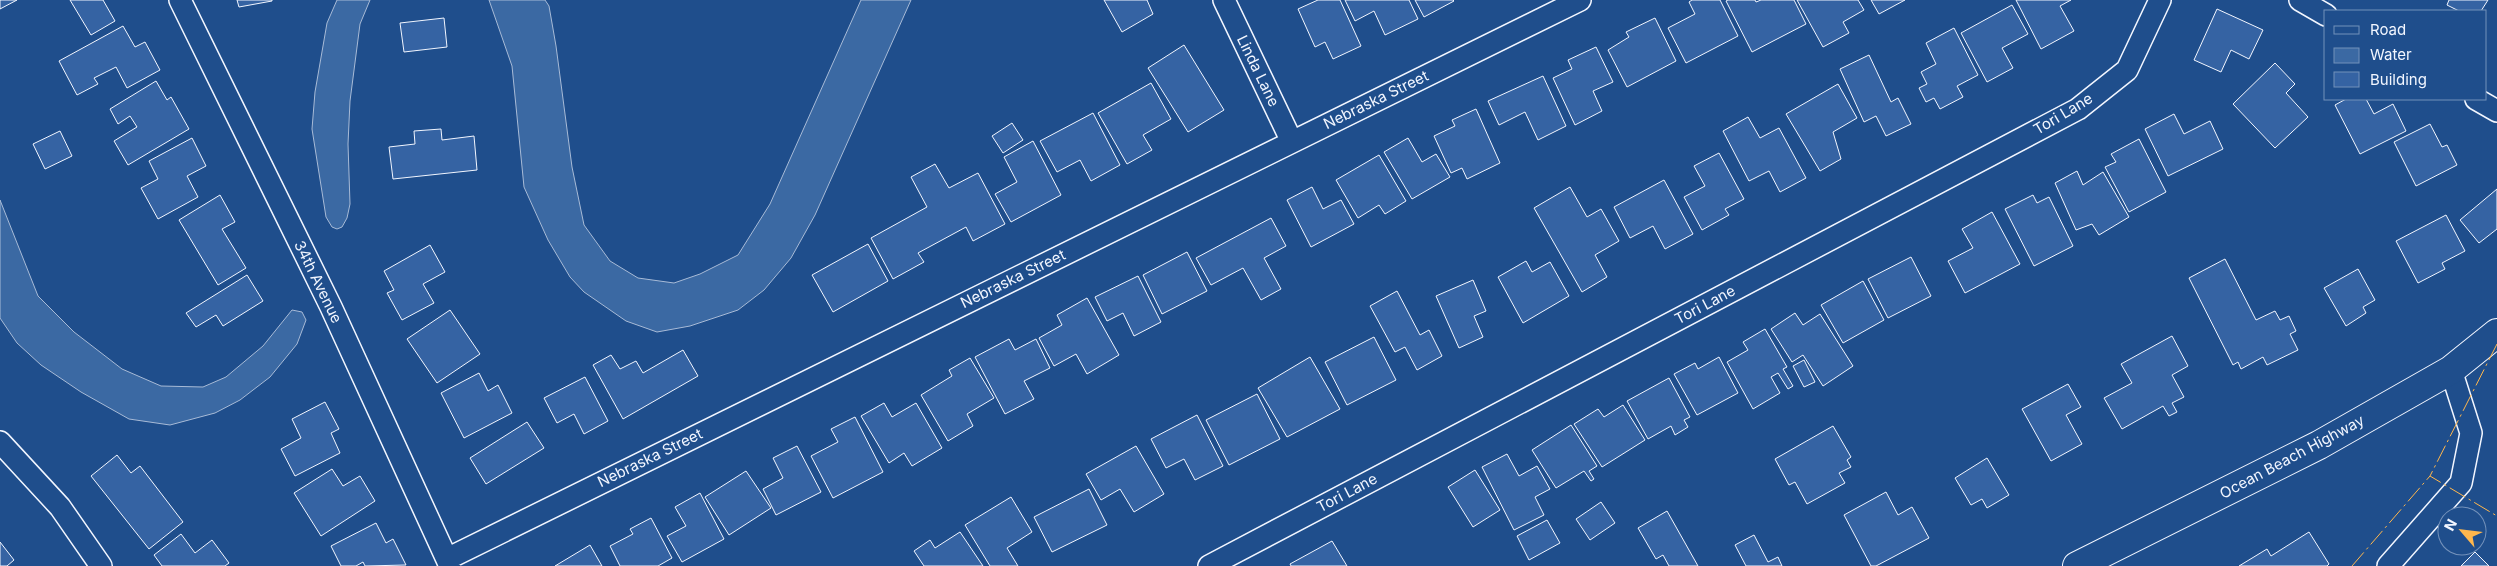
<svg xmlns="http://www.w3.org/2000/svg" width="2497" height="566" font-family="Inter,sans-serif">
  <rect width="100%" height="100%" fill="#1f4e8c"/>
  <path fill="#3b69a3" stroke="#a8bbd7" d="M337,0h33l-10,24 -10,77 -2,43 2,60 -3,14 -5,9 -5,2 -5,-2 -6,-10 -14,-88 3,-37 12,-69z
    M489,0h56l4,6 7,40 16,121 12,58 26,36 28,17 36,5 26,-9 38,-19 32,-51 91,-204h50l-96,215 -24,43 -27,32 -26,20 -48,16 -33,6 -31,-11 -42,-29 -14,-15 -22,-37 -24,-53 -12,-121z
    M0,200l38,96 36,36 48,37 39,17 42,1 23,-10 37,-31 29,-36 10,2 4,8 -9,24 -27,33 -30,23 -25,13 -45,12 -41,-6 -48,-27 -40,-27 -24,-22 -17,-25z"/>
  <path fill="#3563a3" stroke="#f2f6ff" d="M0,0h17l-17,9z
    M70,0h33l12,21 -24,14z
    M237,0h35v1l-33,6z
    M1104,0h43l6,14 -31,18z
    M1318,0h22l21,46 -28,13 -8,-17 -10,5 -17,-38z
    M1345,0h64l9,19 -33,16 -11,-24 -19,10z
    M1415,0h38l1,1 -30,16z
    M1692,0h28l18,36 -52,27 -18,-35 27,-14 -6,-12z
    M1728,0h27l1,2 5,-2h33l12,24 -54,28 -26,-51z
    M1797,0h61l6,10 -21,12 6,11 -26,14z
    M1871,0h34l-26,14z
    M2016,0h55l-11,6 14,25 -33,18z
    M2449,0h39l-7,11h-22l-12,-6z
    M2012,5l16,29 -26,14 11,20 -26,14 -26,-49z
    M2217,9l46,21 -14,29 -18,-9 -10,22 -27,-12z
    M444,18l3,29 -43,5 -4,-29z
    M1655,18l21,43 -49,26 -19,-37 21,-13 -3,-5z
    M123,26l12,21 10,-5 15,28 -33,18 -11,-21 -22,11 4,6 -21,11 -18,-34z
    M1954,28l24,47 -21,11 6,11 -23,12 -6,-11 -8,4 -7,-14 8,-4 -6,-12 15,-8 -10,-21z
    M1184,45l40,65 -36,22 -40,-64z
    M1596,47l17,35 -20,9 9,20 -27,14 -22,-47 19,-9 -4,-9z
    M1869,55l22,47 7,-4 13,26 -25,12 -10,-20 -12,6 -24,-53z
    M2275,63l20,21 -9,9 22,24 -33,31 -42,-44z
    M1543,76l23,50 -28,14 -13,-28 -26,13 -11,-24z
    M156,81l11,19 4,-3 18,32 -61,36 -14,-24 23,-14 -7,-11 -12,8 -8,-15z
    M1151,83l20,36 -28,16 9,15 -25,14 -29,-51z
    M1838,84l19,34 -24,14 8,27 -21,12 -34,-57z
    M2346,99h20l8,15 19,-10 13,27 -46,23 -25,-49z
    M1476,109l24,54 -33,16 -5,-11 -11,5 -17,-37 21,-10 -3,-6z
    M1093,113l27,52 -29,16 -11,-21 -23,12 -17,-31z
    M2174,114l10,20 26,-13 13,28 -55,27 -23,-47z
    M1748,117l12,21 19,-10 27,50 -26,14 -11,-21 -20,10 -26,-50z
    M1012,123l11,17 -20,13 -11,-17z
    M2430,124l12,23 5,-2 10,20 -41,21 -22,-44z
    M441,129l1,11 32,-4 3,34 -84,9 -4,-32 26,-3 -1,-13z
    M60,131l12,25 -27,13 -12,-25z
    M192,138l14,28 -19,10 11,21 -40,22 -17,-31 17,-9 -9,-18z
    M1408,138l14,24 14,-8 14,23 -38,22 -28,-47z
    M2139,139l27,53 -37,20 -24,-45 11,-5 -5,-8z
    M1033,141l28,54 -50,27 -16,-28 22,-12 -13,-25z
    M1719,153l25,46 -19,10 4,6 -27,15 -18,-33 21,-11 -11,-20z
    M1379,155l27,46 -21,13 -6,-9 -21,13 -22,-38z
    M935,164l14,24 29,-15 27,51 -32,17 -7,-14 -48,26 6,9 -31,17 -22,-41 56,-31 -16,-30z
    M2077,171l6,14 20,-13 26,45 -30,18 -7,-11 -16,6 -21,-47z
    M1664,180l29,54 -28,15 -12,-23 -23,12 -16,-31z
    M1312,187l11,22 18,-9 13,24 -43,23 -24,-47z
    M1570,187l17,30 14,-8 18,32 -24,14 12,22 -25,15 -48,-84z
    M2497,189v40l-18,14 -19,-23z
    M220,195l15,27 -13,7 24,39 -28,17 -39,-65z
    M2033,195l4,8 12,-6 24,49 -39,20 -29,-57z
    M1992,212l28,52 -55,29 -17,-32 25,-13 -11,-19z
    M2446,215l19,36 -23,12 3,6 -27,14 -22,-42z
    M1271,218l15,28 -22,12 17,31 -20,11 -18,-32 -32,17 -15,-27z
    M868,244l20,37 -55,31 -21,-37z
    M430,245l15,27 -22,12 11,19 -32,17 -15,-27 7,-3 -10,-19z
    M1187,252l20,39 -45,23 -19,-39z
    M1911,257l20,39 -43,22 -20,-39z
    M2225,259l31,61 19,-9 5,9 9,-4 7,15 -6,3 8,16 -31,15 -4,-8 -22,12 -3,-7 -5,3 -44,-87z
    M1526,261l6,11 18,-10 19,34 -46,27 -25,-46z
    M2358,269l17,31 -12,7 3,6 -20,13 -22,-38z
    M247,275l16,26 -40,25 -7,-11 -20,12 -10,-14z
    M1138,276l23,46 -27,14 -11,-23 -16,8 -12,-24z
    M1473,280l13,31 -12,5 9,21 -24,11 -23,-52z
    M1863,281l21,39 -41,23 -22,-38z
    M1397,291l23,44 9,-5 13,26 -25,14 -12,-23 -10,5 -25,-46z
    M1087,298l32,57 -32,19 -11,-20 -22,12 -15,-28 23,-13 -5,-10z
    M450,310l30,44 -43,29 -30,-44z
    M1795,313l8,12 17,-11 33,52 -30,20 -20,-31 -11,7 -21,-33z
    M1765,329l22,38 -4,2 10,17 -5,3 -10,-16 -7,4 9,16 -27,16 -26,-47 21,-12 -5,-8z
    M2172,336l16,30 -16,9 12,22 -12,6 5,9 -8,4 -6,-10 -41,23 -18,-31 28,-15 -11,-19z
    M1374,337l22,43 -49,25 -22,-43z
    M1009,339l6,11 21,-11 14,29 -26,13 10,18 -29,15 -30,-57z
    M683,350l15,26 -75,43 -30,-54 18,-10 9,14 16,-8 7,12z
    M1310,357l30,52 -53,28 -29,-49z
    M1719,357l19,36 -41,22 -23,-41 21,-11 3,6z
    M970,358l24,40 -27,16 6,12 -25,15 -27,-46 31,-19 -3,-6z
    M1804,360l11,22 -11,5 -11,-21z
    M479,373l9,18 10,-6 14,28 -48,25 -23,-45z
    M585,377l23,44 -24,13 -10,-20 -17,9 -13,-25z
    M1669,378l21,39 -6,3 4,7 -13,8 -4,-9 -23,13 -21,-38z
    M2068,384l13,23 -15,8 16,29 -31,17 -29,-52z
    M1257,394l23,45 -51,26 -23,-45z
    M325,402l14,27 -8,4 9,20 -45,23 -14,-27 20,-11 -9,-19z
    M884,403l8,14 24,-14 26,45 -30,18 -8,-13 -15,10 -28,-47z
    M1623,405l22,35 -43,27 -28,-43 24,-15 6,8z
    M1197,415l26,51 -28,14 -11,-21 -18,9 -15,-29z
    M855,417l28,55 -50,26 -22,-42 27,-14 -7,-13z
    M527,422l17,26 -58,36 -16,-26z
    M1571,425l26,41 -8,5 5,8 -3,2 -7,-10 -28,17 -24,-38z
    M1833,426l18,31 -4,3 4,7 -12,6 6,10 -38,21 -12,-22 -6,3 -14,-26z
    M797,446l24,46 -45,23 -13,-26 20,-11 -10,-20z
    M1136,446l28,48 -30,18 -14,-23 -19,11 -15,-26z
    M1507,454l12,22 18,-10 13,23 -15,8 9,18 -30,15 -32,-63z
    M117,455l14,18 9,-7 43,56 -34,27 -58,-73z
    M1987,458l22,37 -22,13 -5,-9 -11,6 -16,-27z
    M332,469l11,17 17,-10 15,25 -54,35 -27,-43z
    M1475,470l25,40 -27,17 -25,-40z
    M746,471l25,37 -42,27 -24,-38z
    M1089,489l18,36 -55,27 -18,-35z
    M1886,492l12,23 14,-8 17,31 -53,28h-5l-27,-51z
    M700,493l24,46 -42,23 -15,-26 19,-10 -11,-19z
    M1011,497l21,35 -25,16 11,18h-28l-25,-41z
    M1601,502l14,21 -25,17 -14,-21z
    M1667,511l31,55h-29l-6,-11 -7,4 -18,-31z
    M651,518l21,40 -14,8h-38l-10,-20 23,-12 -3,-5z
    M1547,520l13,23 -31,17 -12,-24z
    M376,523l10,20 7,-4 13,26 -41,1 -2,-4 -7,4h-15l-10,-20z
    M960,532l23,34h-59l-10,-15 16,-11 5,8z
    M2309,532l20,32 -2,2h-88l28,-17 4,7z
    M181,534l14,19 17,-13 17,23 -4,3h-63l-8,-11z
    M1754,535l14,27 10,-5 4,9h-36l-11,-21z
    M1332,541l15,25h-56l-1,-2z
    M0,542l14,18 -7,6h-7z
    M590,545l12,21h-47z
    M2475,552l14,14h-28z"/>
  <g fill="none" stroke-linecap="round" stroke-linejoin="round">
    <defs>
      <path id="street" d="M180,0l151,307 119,259
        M1224,0l68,142
        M2300,0l26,15
        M2476,99l21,12
        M0,442l60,65 41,59
        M447,559l1133,-559
        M1209,566l869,-457 49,-39 33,-70
        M2388,566l73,-83 10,-50 -20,-63"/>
      <path id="primary" d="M2077,566l242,-121 132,-75 46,-37"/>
    </defs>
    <use href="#street" stroke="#f2f6ff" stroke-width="24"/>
    <use href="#primary" stroke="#f2f6ff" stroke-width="30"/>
    <use href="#street" stroke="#1f4e8c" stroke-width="21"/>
    <use href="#primary" stroke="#1f4e8c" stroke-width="28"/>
    <path stroke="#ffb74d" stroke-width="1" stroke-dasharray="18 4 2.5 4" stroke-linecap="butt" d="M2497,344l-67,132 67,40
      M2352,566l78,-90"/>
  </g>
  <g text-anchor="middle" stroke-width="4" stroke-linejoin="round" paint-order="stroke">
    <g font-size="15" fill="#f2f6ff" stroke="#1f4e8c">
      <text transform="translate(1258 71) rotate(64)" y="5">Linda Lane</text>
      <text transform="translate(1376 100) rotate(-26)" y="5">Nebraska Street</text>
      <text transform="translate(2063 114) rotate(-31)" y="5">Tori Lane</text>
      <text transform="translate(1013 279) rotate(-26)" y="5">Nebraska Street</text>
      <text transform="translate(318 282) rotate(64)" y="5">34th Avenue</text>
      <text transform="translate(1705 305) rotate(-28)" y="5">Tori Lane</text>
      <text transform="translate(2292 457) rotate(-28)" y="5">Ocean Beach Highway</text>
      <text transform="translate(650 458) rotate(-26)" y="5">Nebraska Street</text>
      <text transform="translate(1347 493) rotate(-28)" y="5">Tori Lane</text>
    </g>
  </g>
  <rect x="2324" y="10" width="162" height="90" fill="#1f4e8c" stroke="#7391ba"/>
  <rect x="2334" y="26" width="25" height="8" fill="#1f4e8c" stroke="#7391ba"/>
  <text x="2370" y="35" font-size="15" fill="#f2f6ff">Road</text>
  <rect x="2334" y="48" width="25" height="15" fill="#3b69a3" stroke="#7391ba"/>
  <text x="2370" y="60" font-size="15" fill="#f2f6ff">Water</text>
  <rect x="2334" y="72" width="25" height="15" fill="#3563a3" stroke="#7391ba"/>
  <text x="2370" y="85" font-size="15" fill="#f2f6ff">Building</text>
  <g transform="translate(2462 531) rotate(298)"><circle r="24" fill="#1f4e8c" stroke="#7391ba"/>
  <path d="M0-4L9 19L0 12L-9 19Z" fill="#ffb74d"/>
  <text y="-8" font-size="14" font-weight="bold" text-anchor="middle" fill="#f2f6ff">N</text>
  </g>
</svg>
